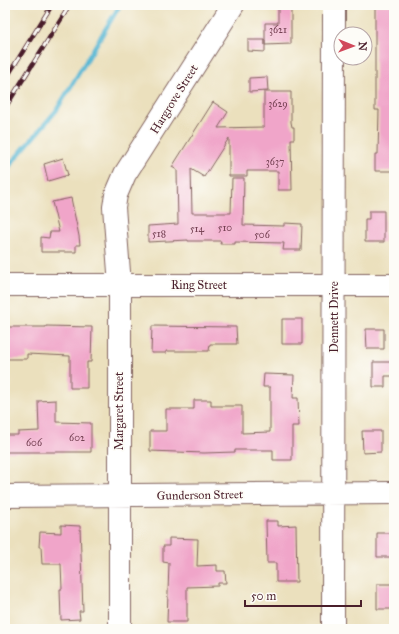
<svg xmlns="http://www.w3.org/2000/svg" width="399" height="634" font-family="'IM FELL Great Primer',serif">
  <rect width="100%" height="100%" fill="#fdfcf7"/>
  <filter id="ink" filterUnits="userSpaceOnUse"><feTurbulence type="fractalNoise" baseFrequency=".025" numOctaves="2"/><feDisplacementMap in="SourceGraphic" scale="8" xChannelSelector="R" yChannelSelector="G"/><feConvolveMatrix kernelMatrix="1 2 1 2 8 2 1 2 1" color-interpolation-filters="sRGB"/></filter>
  <filter id="wash" filterUnits="userSpaceOnUse"><feTurbulence type="fractalNoise" baseFrequency=".012" numOctaves="4" result="noise"/><feDisplacementMap in="SourceGraphic" scale="16" xChannelSelector="R" yChannelSelector="G"/><feGaussianBlur stdDeviation="0.9" result="paint"/><feColorMatrix in="noise" values="0 0 0 0 0 0 0 0 0 0 0 0 0 0 0 0 0 1.4 0 .05"/><feComposite in="paint" operator="in"/></filter>
  <g filter="url(#wash)">
    <rect width="100%" height="100%" fill="#ebe0bd"/>
    <g fill="none" stroke-linecap="round" stroke-linejoin="round">
      <path stroke="#53b5d2" stroke-width="4.5" d="M5,173l8,-12 43,-50 64,-106"/>
    </g>
    <g id="blocks">
      <path fill="#f0a5c9" d="M278,5h13v39l-26,1v-22h13z
        M375,5h19v166h-19v-17h3l1,-44h-4z
        M248,40h17v12l-17,-1z
        M267,77l1,14 -19,1v-14z
        M264,92h27v30l1,5h2v12h-3l1,51h-14v-19h-31v5h-18v-38l-25,39 -13,-8 1,44h39l1,-35h12l-1,47 41,1v-3l18,1 -1,26h-18l1,-7 -49,-1v2h-15l1,-3h-33v-1l-40,2v-16l30,-2 -1,-54 -5,-3 41,-65 15,10 -10,16 46,-1z
        M63,158l5,17 -20,6 -4,-17z
        M71,198l8,38 1,9h-4v7h-35v-15l8,1 1,-6h9l-7,-30z
        M369,211h15v31h-19v-23h4z
        M282,319h20v25h-20z
        M46,326l46,1 -1,35h-4v26h-17v-32l-43,-2v5h-22v-32h41z
        M152,326l84,1 1,17h-27l-1,7h-43v2h-15z
        M366,329h18v20h-17z
        M373,362h21v14h-9v11h-12z
        M264,374l30,1 -1,23h5l1,28h-7v34h-19v-10h-38v2l-31,1 -54,-2v-20h16v-22h28v-9h17v6h31v27l28,-1v-45h-7z
        M56,400v22l35,1v29h-86v-17h13v-3l21,-1 -1,-30z
        M362,431h19v21l-18,1z
        M266,521h12v5l18,-1 1,57h-21v-19h-9z
        M61,525l19,1 3,85h-4l1,8 -19,1 -1,-31h2l-1,-25h-19l-1,-17h-2l1,-15 21,1z
        M377,533h17v24h-17z
        M169,538l29,1 -1,27 20,-1v6h8l1,12h-8v3l-31,1v35h-20l2,-59 -6,-1v-16h6z
        M377,584h17v25h-17z"/>
    </g>
  </g>
  <g filter="url(#ink)">
    <use href="#blocks" fill-opacity="0" stroke="#82635e" stroke-width="1"/>
    <g fill="none" stroke-linecap="round" stroke-linejoin="round">
      <defs>
        <path id="minor" d="M5,285h389
          M5,496l389,-3
          M120,629v-344l-6,-78 2,-12 9,-21 108,-169
          M333,629l1,-624"/>
      </defs>
      <use href="#minor" stroke="#82635e" stroke-width="24"/>
      <use href="#minor" stroke="#fff" stroke-width="22"/>
      <defs>
        <path id="rail" d="M5,80l47,-75
          M5,108l65,-103"/>
      </defs>
      <use href="#rail" stroke="#4a1f2b" stroke-width="4.5"/>
      <use href="#rail" stroke="#fdfcf7" stroke-width="3" stroke-dasharray="9" stroke-linecap="butt"/>
    </g>
  </g>
  <g text-anchor="middle" stroke-width="3.5" stroke-linejoin="round" paint-order="stroke">
    <g font-size="10" fill="#744052">
      <text x="278" y="33">3621</text>
      <text x="278" y="107">3629</text>
      <text x="275" y="165">3637</text>
      <text x="225" y="231">510</text>
      <text x="197" y="232">514</text>
      <text x="159" y="237">518</text>
      <text x="262" y="238">506</text>
      <text x="77" y="441">602</text>
      <text x="34" y="446">606</text>
    </g>
    <g font-size="12" fill="#4a1f2b" stroke="#fdfcf7">
      <text transform="translate(174 99) rotate(-58)" y="4">Hargrove Street</text>
      <text x="199" y="289">Ring Street</text>
      <text transform="translate(334 317) rotate(-90)" y="4">Dennett Drive</text>
      <text transform="translate(119 411) rotate(-90)" y="4">Margaret Street</text>
      <text transform="translate(200 495) rotate(-1)" y="4">Gunderson Street</text>
    </g>
  </g>
  <rect width="399" height="634" fill="none" stroke="#fdfcf7" stroke-width="20"/>
  <g transform="translate(353 46) rotate(91)"><circle r="19" fill="#fdfcf7" stroke="#b5a4a5"/>
  <path d="M0-3L7 15L0 10L-7 15Z" fill="#d1495b"/>
  <text y="-6" font-size="11" font-weight="bold" text-anchor="middle" fill="#4a1f2b">N</text>
  </g>
  <path d="M245 600v6h116v-6" fill="none" stroke="#4a1f2b" stroke-width="2"/>
  <text x="251" y="600" font-size="12" fill="#4a1f2b" stroke="#fdfcf7" stroke-width="3" paint-order="stroke">50 m</text>
</svg>
